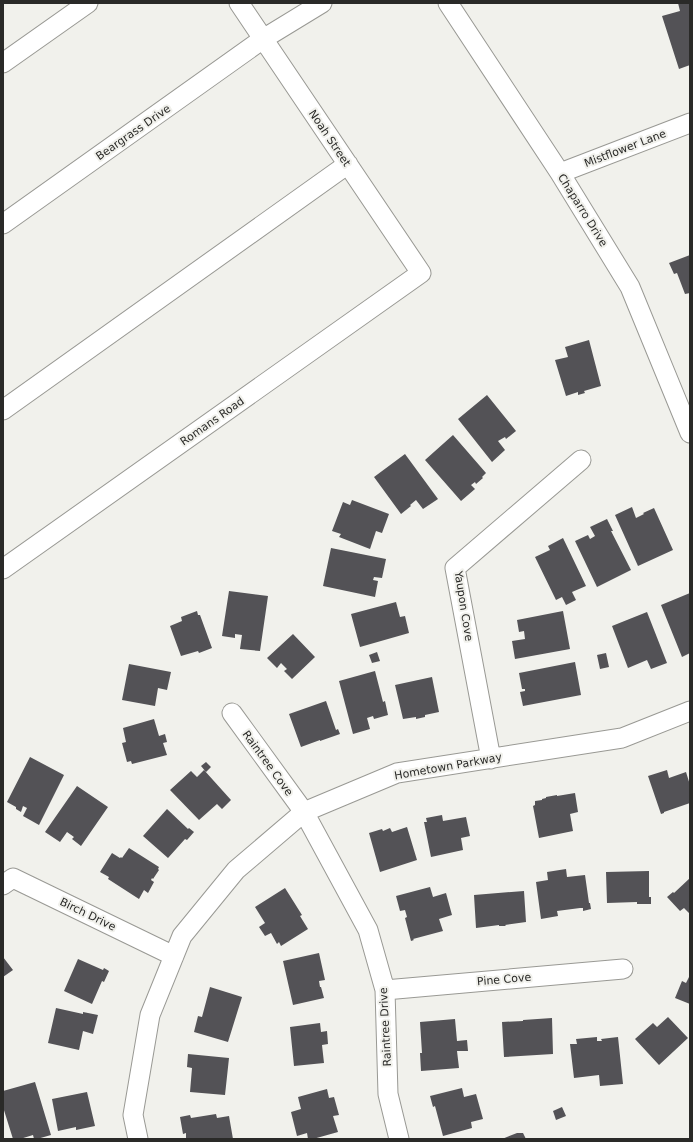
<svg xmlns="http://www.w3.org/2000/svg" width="693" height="1142" font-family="'DejaVu Sans',sans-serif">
  <rect width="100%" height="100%" fill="#f1f1ec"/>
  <path fill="#535256" d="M678,3h12v62l-11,4 -17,-53 18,-5z
    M690,255v38l-5,1 -8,-21 -3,1 -5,-11z
    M589,340l12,46 -17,5 1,2 -7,2v-3l-12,4 -11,-36 13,-3 -3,-10z
    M487,395l29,36 -10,8 -1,-2 -7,4 7,9 -13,12 -34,-43z
    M453,435l33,38 -4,4 1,1 -7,6 -1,-2 -4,3 4,4 -14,12 -36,-41z
    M405,454l33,45 -15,10 -7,-9 -6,5 1,1 -10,8 -27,-37z
    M352,500l37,14 -7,19 -6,-2 -6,18 -31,-12 2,-3 -9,-3 11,-29 7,3z
    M632,507l4,11 8,-4 -1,-1 11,-5 19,42 -35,16 -23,-51z
    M607,519l6,12h-2l20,39 -34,17 -22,-46 13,-6 2,4 5,-3 -5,-9z
    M563,538l23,48 -14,6 4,8 -10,5 -4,-8 -6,3 -21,-43 15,-7 -2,-4z
    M331,548l55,11 -4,19 -8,-1 -1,3 5,1 -3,16 -52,-11z
    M229,591l39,5 -8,55 -20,-2 2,-14 -7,-1v4l-13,-2z
    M690,593v60l-8,4 -21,-52z
    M396,602l4,15 5,-1 4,17 -49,14 -9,-33z
    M197,611l1,4h2l12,33 -13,5 -1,-2 -17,5 -11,-30 12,-5 -1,-4z
    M563,611l7,38 -55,10 -3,-18 13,-2 -1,-8 -5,1 -2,-12z
    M647,612l20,51 -16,6 -4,-9 -19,8 -16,-42z
    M293,634l22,23 -23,22 -8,-8 3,-2 -6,-6 -4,5 -10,-10z
    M377,652l3,9 -8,2 -3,-8z
    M606,653l3,14 -9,2 -3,-14z
    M575,662l6,33 -58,11 -3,-14 5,-1v-2h-3l-3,-16z
    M129,664l42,8 -4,18 -9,-2 -3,18 -33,-6z
    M375,671l8,31 2,-1 3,14 -14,4 -1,-3 -6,2 3,11 -17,5 -14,-53z
    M432,677l7,35 -14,3v2l-9,2v-2l-13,2 -8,-34z
    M326,701l10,29 2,-1 2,5 -20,7v-1l-19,7 -12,-33z
    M154,719l5,17 6,-2 2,8 -4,1 4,12 -35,9 -1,-3 -4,1 -5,-19 4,-1 -3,-14z
    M30,757l34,18 -25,50 -16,-9 4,-8 -4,-2 -2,6 -5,-3v-2l-9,-5z
    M206,762l5,5 -5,5 -5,-6z
    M204,770l27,30 -9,9 -5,-5 -18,16 -29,-30 21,-19 6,6z
    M667,770l2,8 17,-6 4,13v18l-26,9v1l-3,1 -13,-38z
    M77,786l31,21 -27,39 -9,-7 2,-2 -7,-5 -7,10 -15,-10z
    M575,793l3,19 -8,2 3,17 -34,7 -6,-32 2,-1v-4l7,-1v-1l4,-1v-1l11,-2v1z
    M167,809l21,20 1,-1 5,4 -7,8 -2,-1 -17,19 -25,-22z
    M442,815l1,6 23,-4 4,19 -9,2 2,12 -32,7 -7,-35h3l-1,-4z
    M407,827l10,33 -37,12 -11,-39 13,-4 1,2 7,-3 2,4z
    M129,848l30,19 -1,2 1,1 -6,9 -1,-1 -1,2 3,2 -6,11 -4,-3 -5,9 -31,-20 1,-2 -9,-5 12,-19 8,5 1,-1 1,1z
    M566,869l1,8 18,-2 4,28h1l1,6 -8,2v-3h-3l-23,3 1,5 -17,3 -5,-37 12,-2 -1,-8z
    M649,871v26h2v7h-14v-2l-30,1 -1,-31z
    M690,878v36l-6,-6 -4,3 -13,-14 6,-5 1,1z
    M430,887l3,10 13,-4 6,22 -13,4 4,12 -30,8 1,1 -3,1 -6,-23 2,-1 -2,-7 -5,1 -4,-15z
    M285,888l17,27 -2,1 8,13 -27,17 -2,-4 -2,2 -6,-11 -6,3 -6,-9 6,-4 -10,-16z
    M524,891l2,31 -21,3 1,1h-7v-1l-23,3 -2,-33z
    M319,953l6,27 -6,1 1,6h1l3,11 -31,7 -10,-44z
    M3,957l10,13 -10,7z
    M78,959l25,11 1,-2 5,3 -5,11 -2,-1 -10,23 -28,-13z
    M690,975v29l-15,-6 7,-17 4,2z
    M210,987l32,10 -14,45 -34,-10 4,-16 4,1z
    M56,1008l27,6v-2l15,3 -5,19 -10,-3 -4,19 -31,-7z
    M668,1017l20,21 -29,27 -24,-26 18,-16 4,4z
    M552,1018l1,36 -49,3 -2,-35 21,-1v-1z
    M455,1019l2,22 10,-1 1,11h-11l2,17 -38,3 -1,-18h2l-2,-31z
    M320,1023l1,9 6,-1 1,13 -6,1 2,18 -30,3 -4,-39z
    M597,1037v4h5l-1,-2 17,-2 5,47 -23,2 -1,-11 -25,3 -4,-34h7l-1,-5z
    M188,1054l41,4 -4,37 -35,-3 2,-24 -5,-1z
    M35,1082l16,53 -14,4h-3l-1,-4 -13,4h-7l-10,-32v-16z
    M462,1088l2,9 12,-3 7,25 -12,3 1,6 -29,8 -8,-30 -2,1 -3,-11z
    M327,1089l2,9 5,-1 5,18 -6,1 5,16 -25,7h-5l-1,-6 -10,3 -6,-24 10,-3 -3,-12z
    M87,1092l8,34 -19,4v-3l-18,4 -6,-32z
    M562,1107l4,9 -10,4 -3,-9z
    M216,1114l1,4 12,-2 4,23h-47v-6l-3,1 -3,-17 10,-2 1,3z
    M517,1133h6l3,6h-24z"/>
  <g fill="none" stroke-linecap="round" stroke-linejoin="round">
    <defs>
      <path id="minor" d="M448,3l112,170 70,114 60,146
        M3,63l85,-60
        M560,173l130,-50
        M3,224l260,-185 59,-36
        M3,410l345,-246
        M3,569l418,-296 -182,-270
        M232,713l72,99 64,118 17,60 3,104 11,45
        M491,759l-36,-191 126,-108
        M3,885l10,-7 161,78
        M385,990l238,-21
        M138,1139l-5,-24 17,-100 32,-79 54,-66 68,-58 93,-39 225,-35 68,-27"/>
    </defs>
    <use href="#minor" stroke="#999994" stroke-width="21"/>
    <use href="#minor" stroke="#fff" stroke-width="19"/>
  </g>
  <g text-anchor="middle" stroke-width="4" stroke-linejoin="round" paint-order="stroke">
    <g font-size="11" fill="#2a2a28" stroke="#f1f1ec">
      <text transform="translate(133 132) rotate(-35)" y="4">Beargrass Drive</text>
      <text transform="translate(330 138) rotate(56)" y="4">Noah Street</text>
      <text transform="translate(625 148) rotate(-21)" y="4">Mistflower Lane</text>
      <text transform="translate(583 210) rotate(58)" y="4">Chaparro Drive</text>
      <text transform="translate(212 421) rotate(-35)" y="4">Romans Road</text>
      <text transform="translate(464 606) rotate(81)" y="4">Yaupon Cove</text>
      <text transform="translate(268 763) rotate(54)" y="4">Raintree Cove</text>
      <text transform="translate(448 766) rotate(-10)" y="4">Hometown Parkway</text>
      <text transform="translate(88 914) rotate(26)" y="4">Birch Drive</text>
      <text transform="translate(504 979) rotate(-5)" y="4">Pine Cove</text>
      <text transform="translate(385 1027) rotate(-93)" y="4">Raintree Drive</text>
    </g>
  </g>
  <rect width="693" height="1142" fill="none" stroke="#2a2a28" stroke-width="8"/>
</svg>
